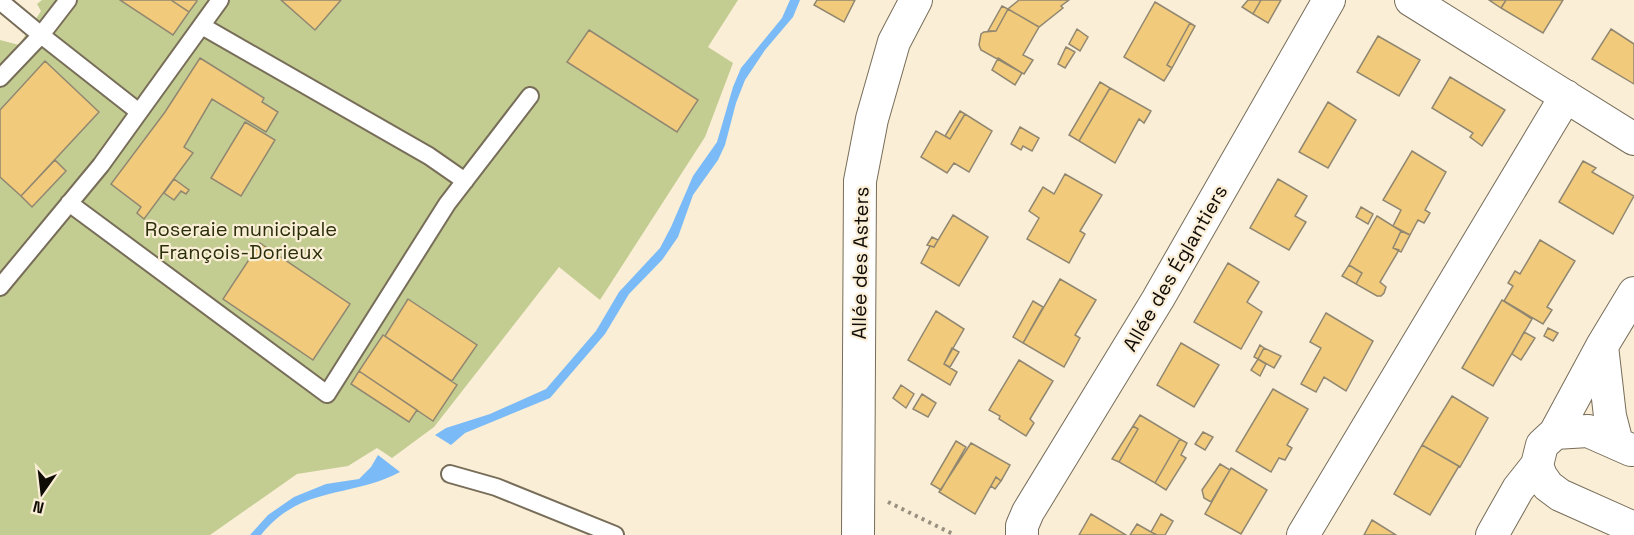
<svg xmlns="http://www.w3.org/2000/svg" width="1634" height="535" font-family="'Space Grotesk',sans-serif">
  <rect width="100%" height="100%" fill="#faeed7"/>
  <path fill="#c3cd92" d="M42,0h696l-30,47 25,16 -28,74 -105,163 -41,-33 -125,160 -42,31 -15,-10 -29,18 -51,8 -87,61h-210v-495l19,5 22,-34 -4,-7z"/>
  <path fill="#7abaf6" d="M790,0h10l-7,17 -28,33 -20,30 -9,23 -11,42 -7,15 -25,35 -15,42 -16,23 -33,34 -24,40 -55,64 -85,35 -14,12 -16,-10 11,-7 44,-14 56,-25 50,-58 23,-39 41,-44 11,-21 22,-51 24,-34 16,-55 8,-19 41,-50z
    M378,455l22,17c-48,26 -100,13 -139,63h-11l18,-20 26,-18 32,-13 33,-5 12,-12z"/>
  <path fill="#f1cb7b" stroke="#918771" stroke-width="1.5" d="M120,0h51l18,12 -16,23z
    M171,0h25l1,1 -8,11z
    M281,0h60l-26,30z
    M817,0h38l-11,22 -30,-17z
    M1019,0h50l-8,6 2,2 -24,19 -31,-18z
    M1248,0h13l-8,14 -11,-7z
    M1261,0h20l-13,23 -15,-9z
    M1489,0h17l-5,8z
    M1506,0h57l-20,33 -42,-25z
    M1155,2l35,21 -23,42 5,3 -8,13 -40,-24z
    M1002,6l6,3 -12,22h-8z
    M1008,9l31,18 -16,28 10,5 -9,14 -43,-24 -2,-5 2,-11 3,-2 12,-1z
    M1190,23l5,3 -23,42 -5,-3z
    M1077,29l11,8 -8,14 -11,-7z
    M1611,29l23,15v40l-42,-25z
    M589,30l109,70 -21,32 -110,-70z
    M1378,36l42,24 -21,36 -42,-24z
    M1066,47l9,5 -10,16 -7,-4z
    M200,58l64,40 -2,4 16,10 -12,20 -54,-33 -28,48 9,6 -49,66 -7,-6 4,-6 -30,-23 54,-72z
    M998,58l24,15 -7,12 -23,-15z
    M45,61l54,51 -78,84 -21,-19v-67z
    M1450,77l55,33 -23,36 -12,-9 3,-4 -41,-25z
    M1100,82l10,6 -31,53 -10,-6z
    M1110,88l41,23 -7,12 -5,-4 -24,44 -36,-22z
    M1328,102l28,18 -28,48 -29,-16z
    M960,111l5,3 -15,25 -5,-3z
    M965,114l27,17 -23,41 -15,-9 -7,10 -26,-16 15,-26 14,8z
    M245,122l30,18 -34,56 -30,-18z
    M1020,127l19,11 -7,13 -9,-5 -2,4 -10,-6z
    M1412,151l34,21 -21,38 5,3 -6,10 -6,-3 -8,15 -17,-9 8,-16 -18,-10z
    M55,160l11,11 -34,36 -11,-11z
    M1583,161l13,7 -4,4 42,24 -21,38 -54,-32z
    M1065,174l37,21 -22,36 5,3 -16,29 -42,-24 12,-21 -10,-7 14,-24 11,7z
    M174,179l15,11 -3,4 -5,-3 -7,9 -10,-7z
    M1278,179l29,17 -12,20 11,6 -17,28 -39,-22z
    M1361,207l12,7 -5,10 -12,-7z
    M953,215l35,22 -29,49 -38,-23 9,-17 4,1z
    M1377,216l24,15 -8,17 6,2 -19,32 6,5 -2,6 -3,3h-4l-21,-12 6,-11 -13,-8z
    M1401,231l9,4 -9,17 -8,-4z
    M932,237l6,3 -4,7 -7,-2z
    M1540,240l35,21 -28,46 5,3 -9,14 -39,-23 9,-15 -5,-3 7,-12 5,3z
    M260,243l90,61 -37,56 -90,-61z
    M1228,263l31,19 -12,20 15,10 -21,37 -47,-27z
    M1349,265l13,8 -6,11 -14,-8z
    M1060,279l36,21 -21,35 5,3 -16,29 -41,-24z
    M408,299l69,46 -25,36 -67,-45z
    M1502,300l30,19 -39,67 -31,-18z
    M1033,301l10,6 -20,36 -10,-6z
    M936,311l28,18 -20,35 13,8 -7,13 -42,-25z
    M1326,313l47,28 -27,50 -22,-14 -8,15 -15,-8 20,-36 -11,-6z
    M1548,328l10,5 -5,8 -9,-5z
    M1524,332l11,6 -14,22 -9,-6z
    M383,335l74,50 -24,36 -74,-50z
    M1181,343l38,22 -25,42 -37,-22z
    M1260,345l4,3 -6,11 -4,-2z
    M952,348l7,4 -9,15 -6,-3z
    M1264,348l17,8 -7,12 -16,-9z
    M1258,359l8,5 -6,12 -9,-6z
    M1019,360l34,21 -23,38 4,4 -8,13 -27,-17 1,-3 -11,-6z
    M359,371l58,39 -8,12 -58,-38z
    M901,385l13,9 -8,14 -13,-10z
    M1273,389l35,20 -21,36 5,3 -7,12 -6,-2 -8,14 -35,-21z
    M922,394l14,9 -8,14 -15,-8z
    M1452,396l36,22 -28,49 -38,-22z
    M1140,415l40,24 -25,44 -36,-21 19,-33 -5,-3z
    M1133,426l5,3 -19,33 -7,-3z
    M1203,432l10,5 -8,13 -10,-6z
    M1180,439l7,4 -6,12 5,3 -20,32 -11,-7z
    M956,441l10,6 -25,43 -10,-6z
    M971,443l39,22 -9,16 -5,-4 -21,37 -36,-22z
    M1422,445l37,21 -29,49 -36,-21z
    M1220,464l10,6 -19,32 -7,-4 -2,-8z
    M1231,468l36,22 -26,44 -36,-20z
    M996,477l5,4 -6,8 -4,-3z
    M1091,514l35,21h-47z
    M1161,514l12,7 -8,14h-8l-6,-3z
    M1372,520l24,15h-32z
    M1137,524l14,8 6,3h-27z"/>
  <g fill="none" stroke-linecap="round" stroke-linejoin="round">
    <defs>
      <path id="lane" d="M0,1l41,34 27,-35
        M202,26l227,130 36,25
        M0,78l41,-43 98,77
        M69,203l258,191 120,-190 83,-108
        M0,287l101,-122 119,-165
        M450,474l46,13 119,48"/>
      <path id="street" d="M1411,0l223,139
        M1634,293l-32,53 -47,87 -13,12 -5,20 4,11 7,10 12,9 74,33
        M1602,346l8,70 7,27
        M1555,433l33,-2 43,19
        M858,535l2,-354 12,-62 22,-77 22,-42
        M1022,535v-9l6,-14 130,-213 171,-299
        M1303,535l263,-439
        M1492,535l26,-46 19,-24"/>
    </defs>
    <use href="#lane" stroke="#776d59" stroke-width="20"/>
    <use href="#street" stroke="#776d59" stroke-width="34"/>
    <path stroke="#999080" stroke-width="4" stroke-dasharray="3 4.5" stroke-linecap="butt" d="M888,502l67,33"/>
    <use href="#lane" stroke="#fff" stroke-width="16"/>
    <use href="#street" stroke="#fff" stroke-width="32"/>
  </g>
  <g text-anchor="middle" stroke-width="4.5" stroke-linejoin="round" paint-order="stroke">
    <g font-size="20" fill="#2a2f0a" stroke="#faeed7">
      <text x="241" y="236">Roseraie municipale<tspan x="241" dy="23">François-Dorieux</tspan></text>
    </g>
    <g font-size="20" fill="#0f0b05" stroke="#faeed7">
      <text transform="translate(860 263) rotate(-89)" y="7">Allée des Asters</text>
      <text transform="translate(1175 268) rotate(-60)" y="7">Allée des Églantiers</text>
    </g>
  </g>
  <g transform="translate(42 493) rotate(194)" stroke="#faeed7" stroke-width="4.5" paint-order="stroke">
  <path d="M0-4.5L10 22L0 15L-10 22Z" fill="#0f0b05"/>
  <text y="-9" font-size="16" font-weight="bold" text-anchor="middle" fill="#0f0b05">N</text>
  </g>
</svg>
